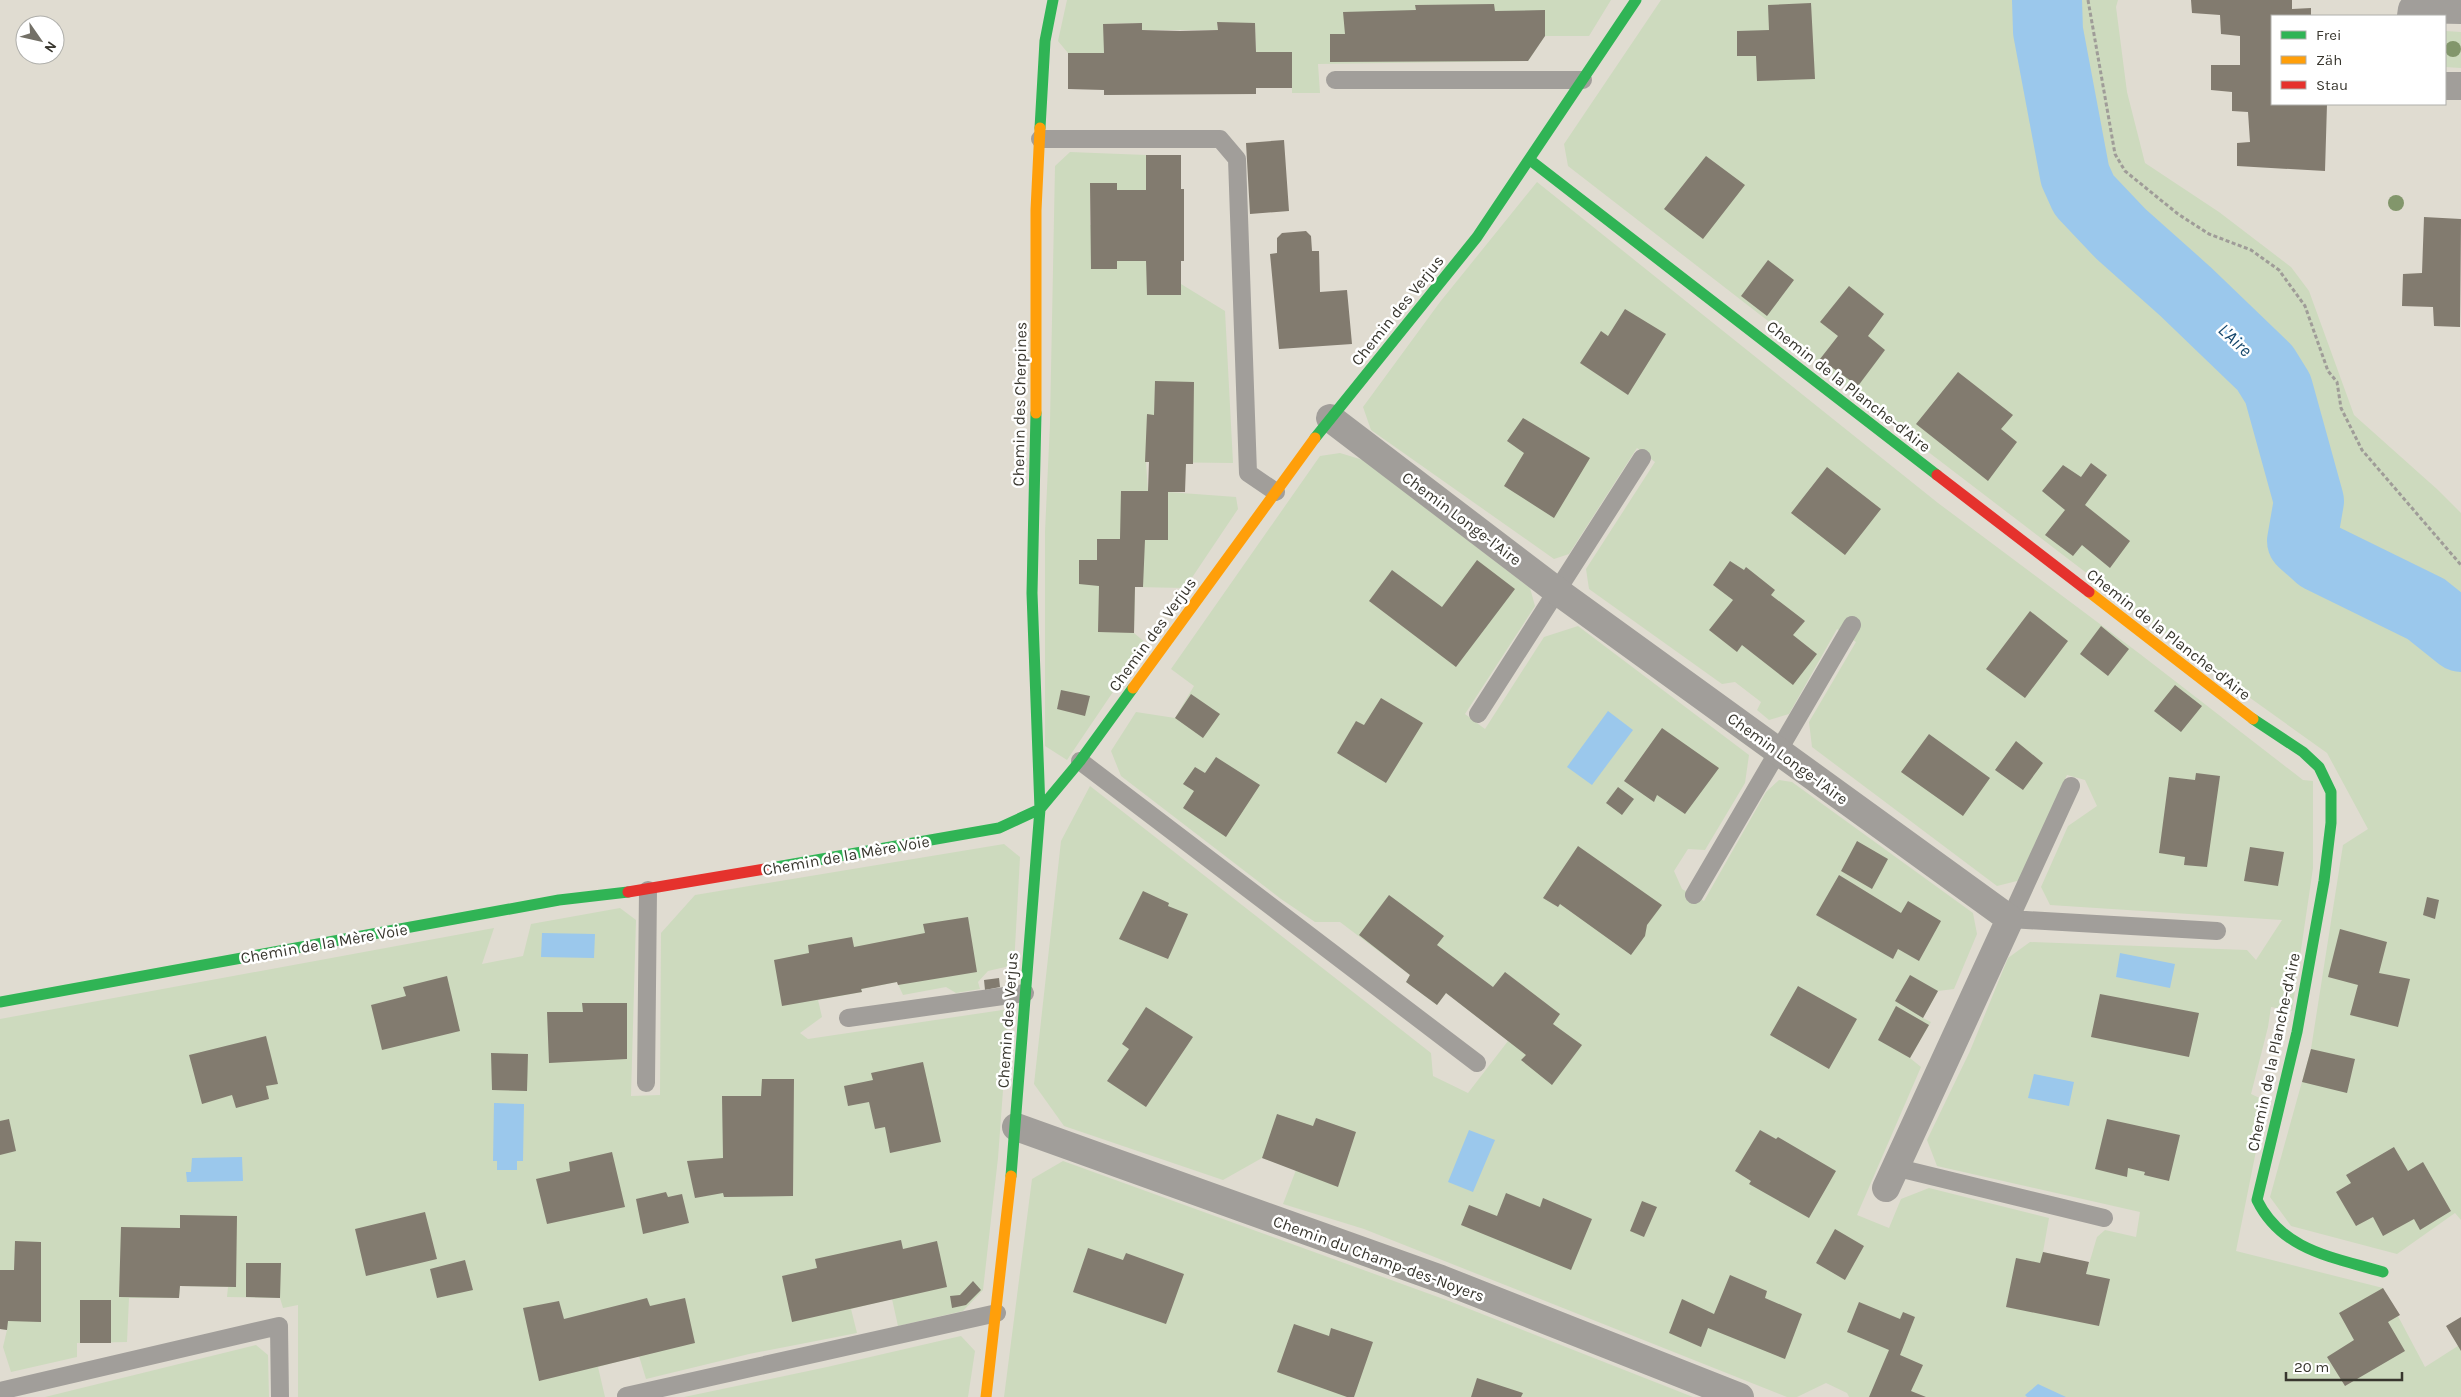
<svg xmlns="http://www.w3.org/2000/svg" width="2461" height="1397" font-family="Karla,sans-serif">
  <rect width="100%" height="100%" fill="#e0dcd1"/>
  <path fill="#cddabe" d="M1067,0h544l-22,36h-44l-17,25 -210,3 2,29h-28v-41h-36l-1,-29h-38l1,7h-76v-7l-38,1v29h-36l-10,-12z
    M1661,0h457l-2,7 11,85 18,71 74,49 72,55 18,24 45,124 84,75 23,23v707l-6,-7 -58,41 -106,-28 -21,-29 41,-148 32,-204 25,-16 -41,-76 -81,-58 -366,-280 -108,-91 -204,-158 -4,-22z
    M2445,31l16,1v36l-16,-1z
    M1070,152l76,3v35h-29v-7h-27v42h94v36h-3v23l44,27 8,152 -87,-1 2,29 -3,49h23v-48l68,5 2,12 -53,79 -50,-1 -1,46 12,10 -79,117 -22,-14v-214l5,-109 5,-257z
    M1537,182l401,321 202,151 163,126 10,1v87l-21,143 -21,-4 -3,20 -17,67 15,7 -30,150 147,37 42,79 36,-23v53h-612l-2,-4 -21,-10 -29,14h-10l-423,-168 -81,-25 13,-34 -34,-12 -39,22 -159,-54 -30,-42 27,-243 29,-55 341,267 2,23 35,17 40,-52 -62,-48 -9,12 -31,-23 4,-7 -70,-53h-25l-34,-23 -160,-123 -10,-25 25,-39 39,6 19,-32 -23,-17 149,-213 20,-3 23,7 167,128 5,18 -70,108 20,15 59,-92 34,-11 171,129 -4,28 -40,67 -17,-1 -14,22 8,18 22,12 62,-109 13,-12 13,2 181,131 4,21 -23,55 -16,2 -15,27 8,4 -21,36 11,9 -64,148 32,13 12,-29 28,-11 120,30 -6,34 23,5 20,17 11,-37 8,-7 31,7 4,-25 -203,-46 -10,-26 43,-89 38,-93 22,-16 217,8 9,10 26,-40 -232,-15 -9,-18 27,-61 29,-20 -12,-26 -18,-5 -46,105 -24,6 -185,-139 -3,-25 47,-80 -19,-13 -48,85 -20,6 -12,-10 4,-8 -26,-20 -13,2 -133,-95 -3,-20 69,-107 -18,-14 -68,106 -15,5 -183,-129 -8,-23 77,-105z
    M1004,844l16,13 -6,108 -26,6 -10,11 2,7 -24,4 -10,-6 -43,8 -6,-13 -35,7v3l-44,8 4,17 -22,16 8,6 201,-30 -11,149 -15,132 -20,21 -65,15 -6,-27 -41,10 6,24 -108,21 -103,25 -7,-23 -41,11 7,30h-307v-92l-15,3 -3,-10 -53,-1 1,-10 -48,-1 -1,12h-50l-2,44 -50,1v14l-66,15 -8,-25 4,-17 -7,-1v-310l494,-91 -12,36 41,-8 8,-32 89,-16 16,12 -5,176 29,-1 1,-162 34,-38z
    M1063,1161l386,140 244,96h-689l28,-218z
    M961,1336l14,15 -7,46h-284l143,-30z
    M256,1345l12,10 1,42h-224z"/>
  <path fill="#9bc8ec" d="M1608,711l25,19 -41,55 -25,-18z
    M542,933l53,1 -1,24 -53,-1z
    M2120,953l55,11 -5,24 -54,-11z
    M2034,1074l40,8 -5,24 -41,-8z
    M494,1103l30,1 -1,57h-6v9h-20v-9h-4z
    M1469,1130l26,10 -22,52 -25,-10z
    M242,1157l1,24 -56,1 -1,-10h5l1,-14z
    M2038,1384l28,13h-39l-2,-2z"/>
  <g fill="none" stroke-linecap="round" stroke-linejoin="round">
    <path stroke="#9bc8ec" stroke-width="70" d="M2047,0l1,31 27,144 9,20 37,39 65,58 79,76 13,21 31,112 -7,40 18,16 106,52 35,28"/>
  </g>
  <path fill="#827b6f" d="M2191,0h101v9l19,-1v8h-39v88h55l-2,67 -88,-5v-23l13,-1 -2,-30 -16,-1v-19l-21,-2v-25h29v-29l-19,-2 -1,-19 -28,-2z
    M1811,3l4,76 -58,2 -1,-25h-19v-25l32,-1 -1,-25z
    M1494,4l1,7 50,-1v26l-17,25 -198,1v-28h15l-2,-22 73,-2 -1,-5z
    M1217,22l38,1 1,29h36v36h-36v6l-152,1v-5l-36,-1v-36h36l-1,-29 39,-1v7l38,1 38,-1z
    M1284,140l5,71 -39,3 -4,-71z
    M1146,155h35v34h3v72h-3v34h-34l-1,-34h-29v8h-26l-1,-86h27v7h29z
    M1706,156l39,29 -42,54 -39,-30z
    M2424,217l37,2 -1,108 -26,-1 -1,-19 -31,-1 1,-32 19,-1z
    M1306,231l5,5 1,15h7l1,41 27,-2 5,54 -73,5 -9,-95 7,-1v-15l5,-5z
    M1768,260l26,20 -27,36 -26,-20z
    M1849,286l35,28 -16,22 17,14 -27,36 -38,-27 18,-23 -18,-14z
    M1625,309l41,25 -38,61 -48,-32 21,-32 7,5z
    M1958,372l55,43 -12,14 16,13 -29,39 -72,-57z
    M1155,381l39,1 -1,82h-7l-1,28h-17v48h-23l-2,47h-8l-1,46 -36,-1 1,-46 -20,-2v-24h18v-21h23l1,-48h27l1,-29h-4l2,-48 7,1z
    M1523,418l67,40 -36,60 -50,-32 20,-33 -17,-12z
    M2091,463l16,12 -22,30 45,36 -20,27 -28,-23 -9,11 -28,-21 20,-25 -23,-19 21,-26 18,12z
    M1827,467l54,42 -36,46 -54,-42z
    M1477,560l38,29 -59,78 -87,-66 23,-31 50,37z
    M1730,561l14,9 2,-3 29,23 -4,5 34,26 -12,14 24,19 -24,31 -51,-40 -5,7 -28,-22 24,-30 -20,-15z
    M2030,611l38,30 -43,57 -39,-29z
    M2101,626l28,23 -21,27 -28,-22z
    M2175,685l27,21 -21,26 -27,-21z
    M1061,690l29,6 -5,20 -28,-7z
    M1191,694l29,20 -17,24 -28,-20z
    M1381,698l42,25 -37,60 -49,-30 19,-32 8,4z
    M1662,728l57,40 -34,46 -28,-19 -3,7 -30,-21z
    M1929,734l61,44 -27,38 -62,-44z
    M2016,741l27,22 -20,27 -28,-20z
    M1216,757l44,28 -34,52 -43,-29 11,-17 -11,-7 12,-17 10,6z
    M2196,773l24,3 -13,91 -23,-2 1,-8 -26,-4 10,-76 26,3z
    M1618,787l16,12 -12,16 -16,-12z
    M1857,841l31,18 -16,30 -31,-18z
    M1578,846l84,59 -15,20 -2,11 -14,19 -71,-51 -2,3 -15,-9z
    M2250,847l34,5 -6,34 -34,-5z
    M1839,875l62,38 7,-12 33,20 -22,40 -21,-12 -5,10 -77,-44z
    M1143,891l26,12 -1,3 20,8 -20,45 -49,-20z
    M1389,895l55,41 -7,9 56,42 12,-15 55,42 -7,10 29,21 -30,40 -31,-25 5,-5 -80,-62 -9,12 -31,-23 4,-7 -51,-40z
    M2427,897l12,3 -4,19 -12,-4z
    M968,917l9,55 -79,13 -1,-3 -36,7 1,3 -80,14 -8,-46 35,-7 -1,-8 44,-8 2,10 71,-14 -2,-9z
    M2340,929l47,13 -8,31 31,6 -12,48 -48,-12 8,-30 -30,-8z
    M1910,975l28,16 -15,27 -28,-17z
    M447,976l13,55 -78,19 -11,-45 35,-9 -3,-9z
    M999,978l1,9 -15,3 -1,-10z
    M1798,986l59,33 -28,50 -59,-34z
    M2100,994l99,19 -10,44 -98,-20z
    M582,1003h45v56l-78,4 -2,-51h36z
    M1896,1006l33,19 -19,33 -32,-18z
    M1146,1007l47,30 -47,70 -39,-26 22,-32 -7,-5z
    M266,1036l12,48 -12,2 3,13 -33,9 -4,-13 -30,9 -13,-49z
    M2311,1049l44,10 -8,34 -45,-11z
    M491,1053l37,1 -1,37 -35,-1z
    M923,1062l18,80 -51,11 -5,-26 -10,2 -6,-27 -21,4 -4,-20 29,-6 -2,-7z
    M762,1079h32l-1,117 -69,1 -1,-4 -28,5 -8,-37 36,-3 -1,-62h39z
    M1277,1114l36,12 3,-8 40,14 -18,55 -76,-29z
    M9,1119l7,32 -16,4v-34z
    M2107,1119l73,16 -11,46 -25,-6 1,-3 -17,-4 -1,9 -32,-8z
    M1760,1130l16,9 2,-2 58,34 -27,47 -60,-34 2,-3 -16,-10z
    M2394,1147l14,24 15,-9 28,49 -31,19 -6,-11 -31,17 -10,-19 -17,9 -20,-34 15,-9 -5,-8z
    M612,1152l13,55 -78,17 -11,-45 34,-8 -1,-9z
    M666,1192l2,5 14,-3 7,29 -46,11 -7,-35z
    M1506,1193l34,14 3,-9 49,21 -21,51 -110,-45 8,-20 28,11z
    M1642,1201l15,6 -13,30 -14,-6z
    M425,1212l12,47 -71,17 -11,-47z
    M180,1215l57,1 -1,71 -56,-1 -1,12 -60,-1 2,-70 59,1z
    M1835,1229l29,17 -19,34 -29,-17z
    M901,1240l2,9 34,-8 10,46 -155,35 -10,-46 35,-8 -2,-9z
    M15,1241l26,1v80l-33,-1 -1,9 -7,-1v-59h14z
    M1088,1248l35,12 3,-7 58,21 -18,50 -93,-32z
    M2043,1252l46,10 -3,12 24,5 -11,47 -93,-19 10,-49 24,5z
    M465,1260l8,30 -36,8 -7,-29z
    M246,1263h35l-1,35 -34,-1z
    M1730,1275l37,16 -2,7 37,16 -17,45 -77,-31 -7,19 -32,-14 13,-34 32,15z
    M973,1281l8,9 -15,15 -14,3 -2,-12 10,-1z
    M2383,1288l17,27 -12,7 17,29 -60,35 -18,-29 27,-17 -15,-27z
    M647,1298l3,8 35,-8 10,45 -156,38 -16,-73 36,-7 5,18z
    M80,1300h31v43h-31z
    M1859,1302l41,17 3,-7 12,5 -15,38 23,10 -12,26 15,6h-57l20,-47 -42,-18z
    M2461,1317v34l-15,-25z
    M1294,1324l35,12 2,-8 42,14 -19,55h-7l-70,-25z
    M1477,1378l46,15 -2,4h-50z"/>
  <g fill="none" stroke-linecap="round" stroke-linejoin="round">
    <path stroke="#9f9c98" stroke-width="3" stroke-dasharray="4 2.5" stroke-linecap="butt" d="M2088,0l27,154 10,17 53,43 31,20 42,16 28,20 26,36 23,65 9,11 4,26 21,42 99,115"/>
    <path stroke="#a19e9a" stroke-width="18" d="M1335,80h248
      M1040,139h180l17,20 11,314 28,19
      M1478,714l164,-256
      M1080,761l397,302
      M2071,786l-61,133 207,12
      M1694,895l158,-270
      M848,1018l177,-25
      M646,1083l2,-193
      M1894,1167l210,51
      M0,1391l279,-65 1,71
      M626,1396l371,-83"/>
    <path stroke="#a19e9a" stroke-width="28" d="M2411,16l1,-7 49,1
      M2445,86h16
      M1330,418l227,173 453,328 -124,269
      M1016,1127l425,152 299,118"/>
    <path stroke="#30b455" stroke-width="11" d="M1040,128l5,-87 8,-41
      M1530,160l407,315
      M1315,438l162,-201 159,-237
      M2253,719l50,33 16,15 12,25v31l-7,58 -27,151 -40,168c25,51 76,57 126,72
      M765,869l234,-41 41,-19 -8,-216 4,-180
      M0,1002l559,-102 69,-8
      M1011,1176l29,-367 40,-48 53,-73"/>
    <path stroke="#ff9f0a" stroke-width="11" d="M1036,413v-203l4,-82
      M2089,592l164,127
      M1133,688l182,-250
      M986,1397l25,-221"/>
    <path stroke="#e5322d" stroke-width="11" d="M1937,475l152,117
      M628,892l137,-23"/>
  </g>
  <g fill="#82966b">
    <circle cx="2453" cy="49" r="8"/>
    <circle cx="2396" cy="203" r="8"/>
  </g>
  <g text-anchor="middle" stroke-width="5" stroke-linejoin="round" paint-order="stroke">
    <g font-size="16" fill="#38362e" stroke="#fff">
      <text transform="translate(1397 310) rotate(-51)" y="6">Chemin des Verjus</text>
      <text transform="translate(1849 386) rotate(38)" y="6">Chemin de la Planche-d'Aire</text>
      <text transform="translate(1019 404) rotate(-89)" y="6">Chemin des Cherpines</text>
      <text transform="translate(1462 518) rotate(37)" y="6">Chemin Longe-l'Aire</text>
      <text transform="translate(1152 634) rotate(-54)" y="6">Chemin des Verjus</text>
      <text transform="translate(2169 634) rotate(38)" y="6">Chemin de la Planche-d'Aire</text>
      <text transform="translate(1788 758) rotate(36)" y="6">Chemin Longe-l'Aire</text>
      <text transform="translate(846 855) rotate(-10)" y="6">Chemin de la Mère Voie</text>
      <text transform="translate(324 943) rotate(-10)" y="6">Chemin de la Mère Voie</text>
      <text transform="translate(1007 1020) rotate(-86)" y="6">Chemin des Verjus</text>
      <text transform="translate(2273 1052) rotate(-78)" y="6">Chemin de la Planche-d'Aire</text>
      <text transform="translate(1379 1258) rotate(20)" y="6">Chemin du Champ-des-Noyers</text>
    </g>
    <g font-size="18" font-style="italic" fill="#16476c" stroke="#fff">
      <text transform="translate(2235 340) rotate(44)" y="6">L'Aire</text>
    </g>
  </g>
  <rect x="2271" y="15" width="175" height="90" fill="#ffffff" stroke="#afafab"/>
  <rect x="2281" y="31" width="25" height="8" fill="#30b455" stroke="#afafab"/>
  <text x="2316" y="40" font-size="15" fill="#38362e">Frei</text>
  <rect x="2281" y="56" width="25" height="8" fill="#ff9f0a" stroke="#afafab"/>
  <text x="2316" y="65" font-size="15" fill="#38362e">Zäh</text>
  <rect x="2281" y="81" width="25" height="8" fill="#e5322d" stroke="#afafab"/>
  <text x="2316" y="90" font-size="15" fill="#38362e">Stau</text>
  <g transform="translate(40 40) rotate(124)"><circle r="24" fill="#ffffff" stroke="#afafab"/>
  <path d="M0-4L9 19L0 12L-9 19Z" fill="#737067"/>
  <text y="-8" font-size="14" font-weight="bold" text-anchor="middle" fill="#38362e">N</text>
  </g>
  <path d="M2286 1372v8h116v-8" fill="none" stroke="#38362e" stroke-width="2.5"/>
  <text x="2294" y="1372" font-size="15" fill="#38362e" stroke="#ffffff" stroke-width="4" paint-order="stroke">20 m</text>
</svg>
